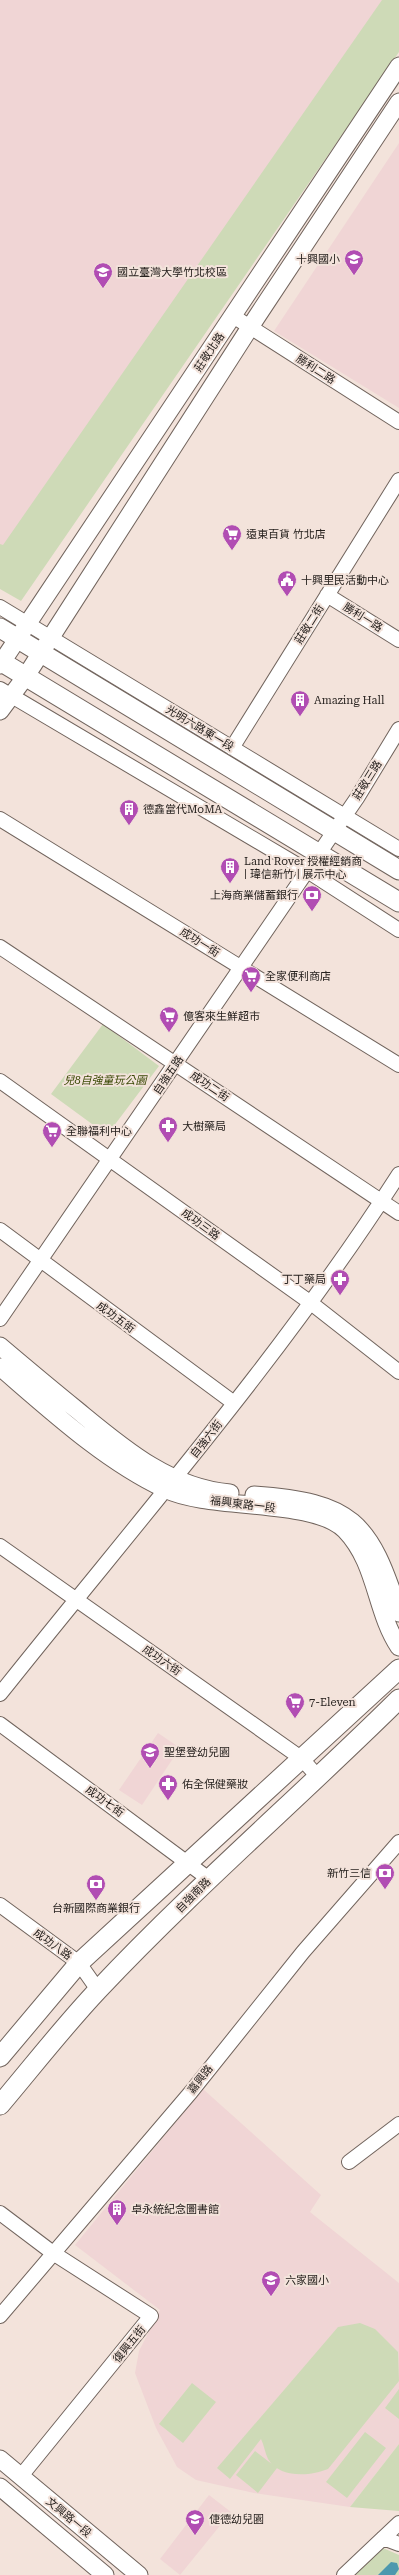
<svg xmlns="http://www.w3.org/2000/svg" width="399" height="2575" font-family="'Roboto Serif','Noto Sans TC',serif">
  <rect width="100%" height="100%" fill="#f3e3db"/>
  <path fill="#f0d5d5" d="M0,0h399l-399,570z
    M399,143v265l-125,-77z
    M158,1733l22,15 -38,57 -23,-15z
    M203,2089l118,106 -11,17 89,71v161l-49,63 -96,-14 -58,-13 -19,-13 -21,-39 -21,-55 4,-22 21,-41 -85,-65z
    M209,2495l22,17 -51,63 -20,-16z"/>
  <path fill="#cedab7" d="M382,0h17v52l-378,549 -21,-12v-45l3,1z
    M103,1024l56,42 -52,69 -56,-41z
    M360,2323l15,6 23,23 1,29 -71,88c-17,7 -48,10 -60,-10 -3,-6 -4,-14 -7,-20l-31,40 -13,-11 121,-141z
    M192,2383l24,19 -33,41 -24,-19z
    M399,2389v30l-14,-11z
    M365,2432l21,16 -39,50 -21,-16z
    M399,2444v67l-49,-4z
    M255,2451l22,17 -19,25 -22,-18z
    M383,2548l16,7v20h-44z"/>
  <path fill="#4d98ae" d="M391,2562l6,1 2,6 -4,6h-17z"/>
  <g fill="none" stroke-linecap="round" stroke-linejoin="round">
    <defs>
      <path id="minor" d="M233,316l166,106
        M327,595l72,45
        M0,607l399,242
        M0,689l306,181 93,60
        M232,748l167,-268
        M0,819l399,246
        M0,947l399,266
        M0,1081l311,222 88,69
        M0,1230l234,173
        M0,1319l357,-521 42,-69
        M0,1546l301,212 18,20
        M0,1694c136,-171 281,-336 399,-520
        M0,1724l209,155
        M0,1905l79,58 19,27
        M349,2162l50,-38
        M0,2213l53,40 98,63 -130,160
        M0,2316l191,-224 112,-140 96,-110
        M383,2538l16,6
        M344,2575l55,-52"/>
      <path id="tertiary" d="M0,665l399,-599
        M0,711l26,-35 230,-358 143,-216
        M0,1346c26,22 51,43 77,64 45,37 92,78 153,83
        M0,1367c50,43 105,94 165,122 45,22 148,9 180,41 32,33 30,81 54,117
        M254,1495c98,7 116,26 145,118
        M0,2459l139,116
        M0,2487l105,88"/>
      <path id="secondary" d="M0,628l399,242
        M0,661l399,241
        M0,2057l79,-94 320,-294
        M0,2105c33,-39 64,-79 98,-115 96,-102 202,-193 301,-291"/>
    </defs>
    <use href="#minor" stroke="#71645d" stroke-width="16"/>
    <use href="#tertiary" stroke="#71645d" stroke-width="19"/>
    <use href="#secondary" stroke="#71645d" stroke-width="21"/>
    <use href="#minor" stroke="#fff" stroke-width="14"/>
    <use href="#tertiary" stroke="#fff" stroke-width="17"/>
    <use href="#secondary" stroke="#fff" stroke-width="19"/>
  </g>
  <defs>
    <symbol id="school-pin" viewBox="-11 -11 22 30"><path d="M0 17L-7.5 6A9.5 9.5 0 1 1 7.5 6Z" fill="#b14db3" stroke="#f3e3db"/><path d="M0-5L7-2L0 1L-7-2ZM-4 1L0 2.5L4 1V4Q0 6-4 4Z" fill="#fff"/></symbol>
    <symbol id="university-pin" viewBox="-11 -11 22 30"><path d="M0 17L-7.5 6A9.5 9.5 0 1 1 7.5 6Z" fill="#b14db3" stroke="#f3e3db"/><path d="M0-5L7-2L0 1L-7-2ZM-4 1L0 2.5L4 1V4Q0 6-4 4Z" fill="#fff"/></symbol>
    <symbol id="supermarket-pin" viewBox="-11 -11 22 30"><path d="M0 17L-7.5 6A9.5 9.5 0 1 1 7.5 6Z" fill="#b14db3" stroke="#f3e3db"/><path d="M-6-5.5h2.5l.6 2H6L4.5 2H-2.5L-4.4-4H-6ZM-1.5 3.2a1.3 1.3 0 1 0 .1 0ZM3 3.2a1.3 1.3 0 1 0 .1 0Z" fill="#fff"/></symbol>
    <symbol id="civic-pin" viewBox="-11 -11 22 30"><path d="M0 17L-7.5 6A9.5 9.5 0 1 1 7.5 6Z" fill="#b14db3" stroke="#f3e3db"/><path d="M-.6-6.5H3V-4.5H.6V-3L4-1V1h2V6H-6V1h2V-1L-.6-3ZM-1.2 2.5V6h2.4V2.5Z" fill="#fff"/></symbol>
    <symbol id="building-pin" viewBox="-11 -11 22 30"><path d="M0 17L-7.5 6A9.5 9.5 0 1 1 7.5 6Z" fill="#b14db3" stroke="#f3e3db"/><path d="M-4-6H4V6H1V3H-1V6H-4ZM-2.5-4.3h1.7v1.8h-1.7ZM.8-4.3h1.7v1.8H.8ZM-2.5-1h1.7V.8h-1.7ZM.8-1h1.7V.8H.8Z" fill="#fff"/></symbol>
    <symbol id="bank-pin" viewBox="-11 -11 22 30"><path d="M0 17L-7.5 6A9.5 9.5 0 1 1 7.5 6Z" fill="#b14db3" stroke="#f3e3db"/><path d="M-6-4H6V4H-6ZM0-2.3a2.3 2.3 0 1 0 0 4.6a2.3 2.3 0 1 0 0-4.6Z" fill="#fff"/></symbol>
    <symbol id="pharmacy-pin" viewBox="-11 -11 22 30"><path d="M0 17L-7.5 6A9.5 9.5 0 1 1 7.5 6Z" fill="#b14db3" stroke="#f3e3db"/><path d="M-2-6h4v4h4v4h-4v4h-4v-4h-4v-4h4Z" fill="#fff"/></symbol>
  </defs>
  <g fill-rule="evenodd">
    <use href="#school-pin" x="343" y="248" width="22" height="30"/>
    <use href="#university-pin" x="92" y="261" width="22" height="30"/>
    <use href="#supermarket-pin" x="221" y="523" width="22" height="30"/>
    <use href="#civic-pin" x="276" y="569" width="22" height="30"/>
    <use href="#building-pin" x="289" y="689" width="22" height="30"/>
    <use href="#building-pin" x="118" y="798" width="22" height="30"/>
    <use href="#building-pin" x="219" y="856" width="22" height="30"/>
    <use href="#bank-pin" x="301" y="884" width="22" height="30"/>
    <use href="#supermarket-pin" x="240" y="965" width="22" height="30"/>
    <use href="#supermarket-pin" x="158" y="1005" width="22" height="30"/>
    <use href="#pharmacy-pin" x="157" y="1115" width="22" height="30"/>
    <use href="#supermarket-pin" x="41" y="1120" width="22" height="30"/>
    <use href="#pharmacy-pin" x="329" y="1268" width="22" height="30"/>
    <use href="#supermarket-pin" x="284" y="1691" width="22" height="30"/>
    <use href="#school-pin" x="139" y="1741" width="22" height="30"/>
    <use href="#pharmacy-pin" x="157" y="1773" width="22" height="30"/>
    <use href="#bank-pin" x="374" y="1862" width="22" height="30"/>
    <use href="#bank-pin" x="85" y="1873" width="22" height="30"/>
    <use href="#building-pin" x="106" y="2198" width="22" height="30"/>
    <use href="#school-pin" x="260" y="2269" width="22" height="30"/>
    <use href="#school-pin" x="184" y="2508" width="22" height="30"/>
  </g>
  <g text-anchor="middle" stroke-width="4" stroke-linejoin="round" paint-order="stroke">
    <g font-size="11" fill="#27221f" stroke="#f3e3db" text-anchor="start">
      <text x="340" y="263" text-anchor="end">十興國小</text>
      <text x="117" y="276">國立臺灣大學竹北校區</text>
      <text x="246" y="538">遠東百貨 竹北店</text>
      <text x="301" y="584">十興里民活動中心</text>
      <text x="314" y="704">Amazing Hall</text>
      <text x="143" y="813">德鑫當代MoMA</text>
      <text x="244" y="865">Land Rover 授權經銷商<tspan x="244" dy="13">| 瑋信新竹 | 展示中心</tspan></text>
      <text x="298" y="899" text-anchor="end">上海商業儲蓄銀行</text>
      <text x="265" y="980">全家便利商店</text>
      <text x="183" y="1020">億客來生鮮超市</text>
      <text x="182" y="1130">大樹藥局</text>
      <text x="66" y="1135">全聯福利中心</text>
      <text x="326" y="1283" text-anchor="end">丁丁藥局</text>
      <text x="309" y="1706">7-Eleven</text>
      <text x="164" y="1756">聖堡登幼兒園</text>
      <text x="182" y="1788">佑全保健藥妝</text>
      <text x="371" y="1877" text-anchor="end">新竹三信</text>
      <text x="96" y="1912" text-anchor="middle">台新國際商業銀行</text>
      <text x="131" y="2213">卓永統紀念圖書館</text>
      <text x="285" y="2284">六家國小</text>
      <text x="209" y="2523">倢德幼兒園</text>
    </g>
    <g font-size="11" fill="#27221f" stroke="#f3e3db">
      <text transform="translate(209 352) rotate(-56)" y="4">莊敬北路</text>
      <text transform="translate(316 369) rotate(33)" y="4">勝利二路</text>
      <text transform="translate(363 617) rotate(32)" y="4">勝利一路</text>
      <text transform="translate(309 624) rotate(-58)" y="4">莊敬二街</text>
      <text transform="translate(200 728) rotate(31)" y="4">光明六路東一段</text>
      <text transform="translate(367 780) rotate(-58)" y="4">莊敬三路</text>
      <text transform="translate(200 942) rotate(32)" y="4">成功一街</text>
      <text transform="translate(168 1075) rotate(-56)" y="4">自強五路</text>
      <text transform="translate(210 1086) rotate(34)" y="4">成功二街</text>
      <text transform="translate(201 1224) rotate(36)" y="4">成功三路</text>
      <text transform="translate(116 1317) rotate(36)" y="4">成功五街</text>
      <text transform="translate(206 1439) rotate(-52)" y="4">自強六街</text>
      <text transform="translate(243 1504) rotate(7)" y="4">福興東路一段</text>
      <text transform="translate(162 1660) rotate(35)" y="4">成功六街</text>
      <text transform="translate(105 1801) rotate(36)" y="4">成功七街</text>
      <text transform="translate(193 1895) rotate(-45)" y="4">自強南路</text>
      <text transform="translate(53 1944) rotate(36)" y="4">成功八路</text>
      <text transform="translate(200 2079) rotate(-52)" y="4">嘉興路</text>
      <text transform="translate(129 2344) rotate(-51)" y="4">復興五街</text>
      <text transform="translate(69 2517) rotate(40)" y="4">文興路一段</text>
    </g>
    <g font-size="11" font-style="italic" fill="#394804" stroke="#f3e3db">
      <text x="105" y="1084">兒8自強童玩公園</text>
    </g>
  </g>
</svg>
